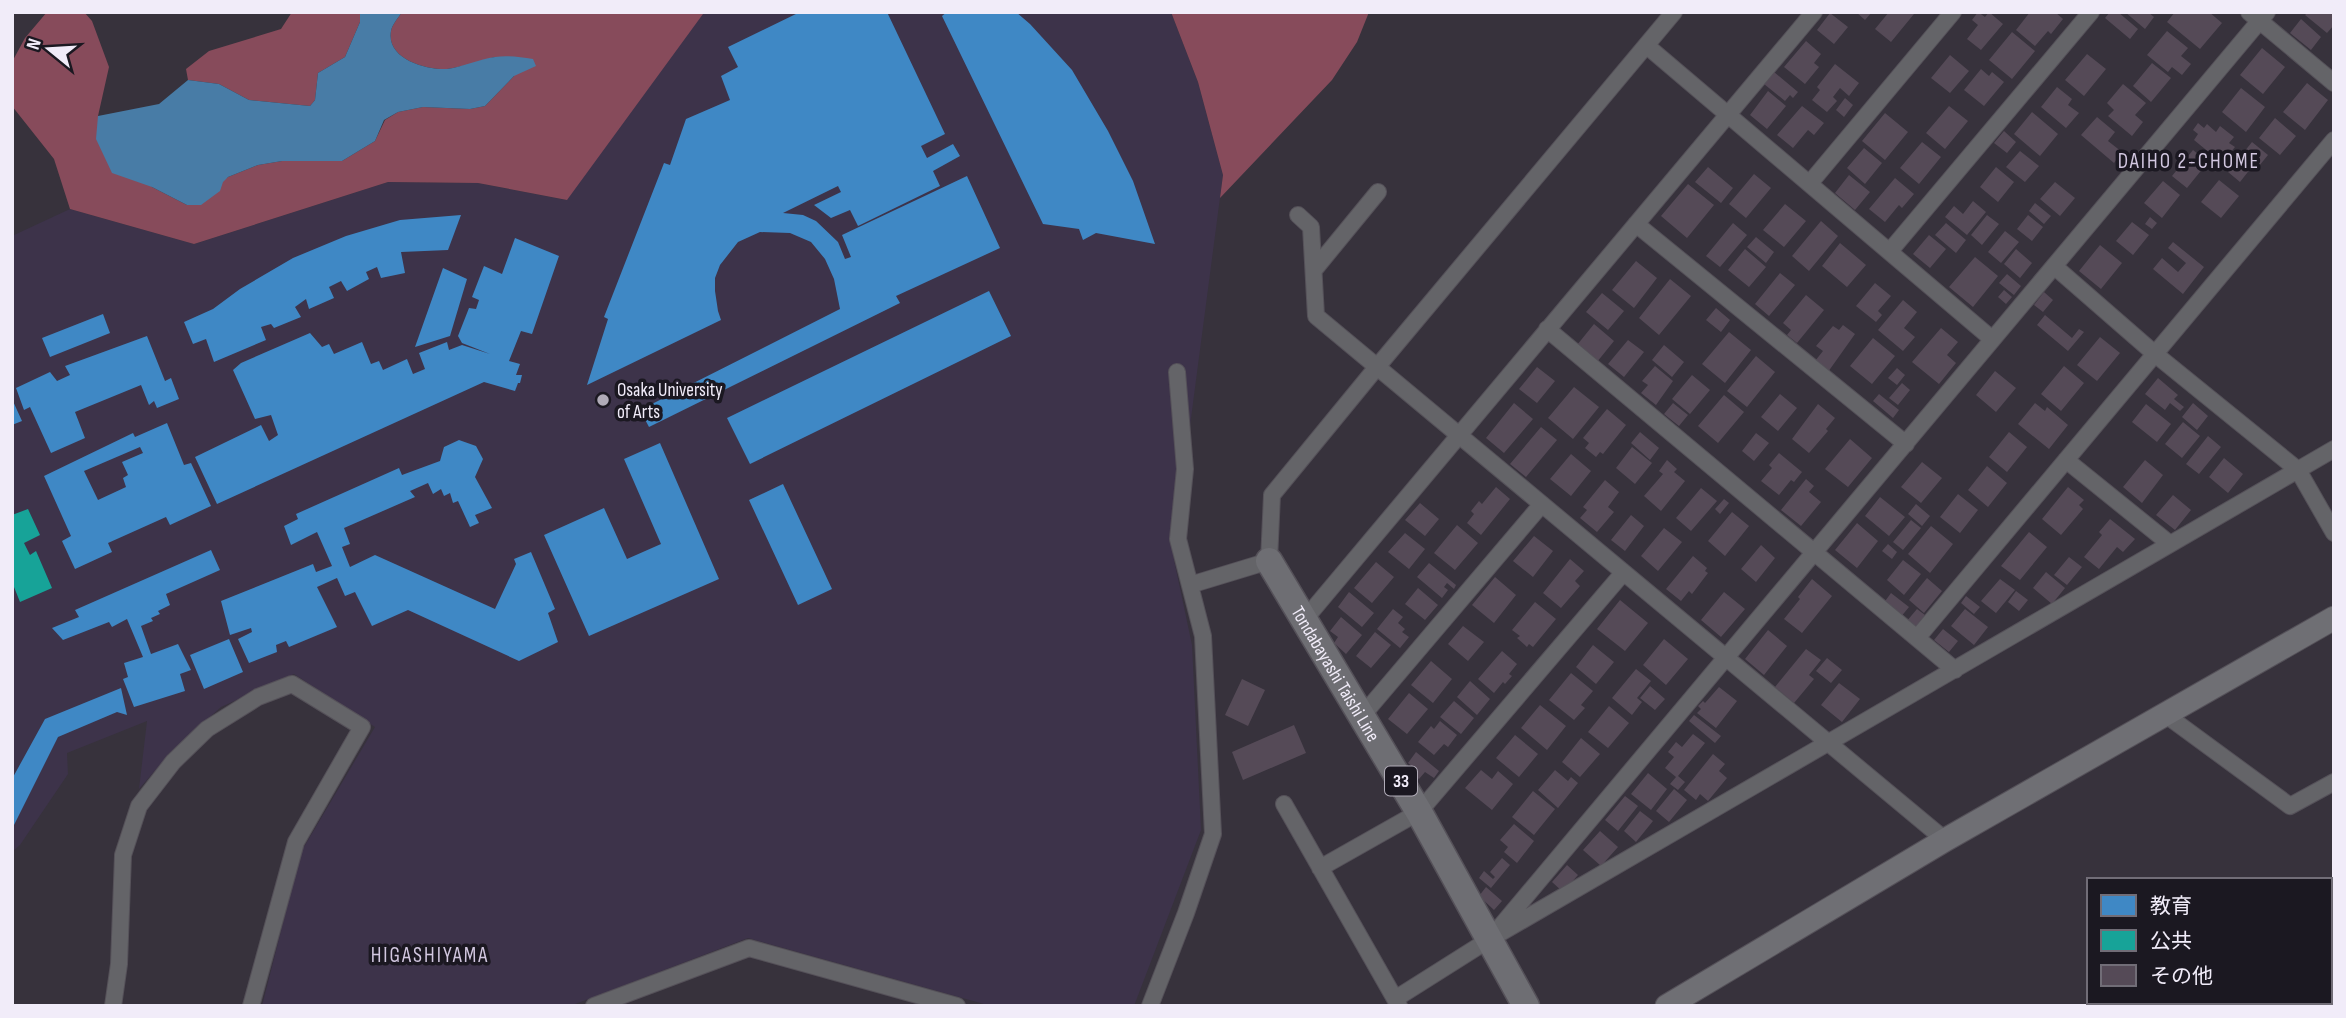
<svg xmlns="http://www.w3.org/2000/svg" width="2346" height="1018" font-family="'Sofia Sans Condensed','Noto Sans JP',sans-serif">
  <rect width="100%" height="100%" fill="#37323c"/>
  <path fill="#3d334a" d="M568,12h603l27,70 25,93 -50,380 19,90 9,185 -67,176h-143l-243,-68 -178,68h-308l39,-154 74,-125 -81,-53 -73,33 -50,45 -32,37 8,-68 -80,32 1,21 -48,71 -8,7v-616l58,-27 124,35 194,-62 90,1 88,17z"/>
  <path fill="#874b5b" d="M47,12h37l8,9 17,46 -11,49 54,71 35,18 41,-28 30,-12 24,-4h60l33,-20 10,-21 13,-8 25,-5 47,2 15,-3 29,-30 -19,-19c-15,4 -32,10 -48,12 -21,1 -61,-10 -56,-38 1,-6 7,-13 11,-19l301,2 -136,186 -89,-17 -90,-1 -194,62 -124,-35 -16,-50 -42,-53v-44l13,-24z
    M292,12h68v10l-15,35 -27,16 -3,27 -5,6 -61,-6 -30,-16 -31,-4 -2,-11 23,-18 72,-22z
    M1171,12h198l-12,30 -25,38 -112,118 3,-23 -25,-93z"/>
  <path fill="#487ca6" d="M360,12h42c-4,6 -10,13 -11,19 -5,28 35,39 56,38 16,-2 32,-10 48,-12 12,-2 25,0 38,2l3,7 -22,10 -29,30 -15,3 -47,-2 -25,5 -14,8 -9,21 -33,20h-60l-24,4 -30,12 -5,5 -3,9 -19,14h-14l-35,-18 -40,-14 -16,-34 2,-23 61,-12 29,-24 31,4 30,16 61,6 5,-6 3,-27 27,-16 15,-35z"/>
  <path fill="#3f88c5" fill-rule="evenodd" d="M800,12h87l58,122 -24,12 6,12 26,-14 7,12 -27,15 7,15 -82,40 -8,-16 -19,8 -17,-13 27,-13 -3,-6 -55,27 20,2 13,6 22,21 7,17 6,-2 -9,-22 125,-59 33,72 -104,48 4,7 -251,124 -9,-17 200,-101 -6,-30 -9,-20 -14,-17 -21,-9 -30,-1 -22,10 -18,23 -5,13v13l3,20 3,9 -134,65 21,-66 -4,-2 60,-154 6,2 16,-46 44,-19 -9,-24 17,-9 -10,-20z
    M947,12h69l14,12 42,46 36,61 25,50 22,63 -59,-11 -13,7 -4,-11 -36,-5 -101,-208z
    M461,215l-13,35 -47,2 4,21 -24,5 -4,-11 -11,5 3,7 -22,12 -6,-10 -12,6 5,11 -25,11 -3,-10 -11,8 6,10 -27,11 -3,-4 -10,3 5,13 -52,22 -8,-23 -13,5 -9,-22 29,-13 27,-20 53,-31 53,-22 54,-16z
    M515,238l44,18 -27,78 -11,-3 -12,30 11,3 -4,11h6l-2,8h-2l-3,8 -31,-9 -267,122 -22,-47 66,-32 8,16 9,-6 -7,-20 -16,4 -22,-49 8,-7 69,-30 12,14 7,-3 5,10 28,-12 9,22 8,-3 4,9 24,-11 6,15 12,-5 -6,-16 28,-11 2,8 13,-5 28,9 -28,-11 -4,-7 11,-28 7,1 3,-9 -7,-3 12,-31 18,8z
    M443,268l24,11 -17,57 -35,11z
    M989,291l22,45 -261,128 -23,-46z
    M103,314l7,19 -60,24 -8,-19z
    M147,336l18,45 6,-3 8,21 -22,9 -3,-7 -5,4 -8,-20 -66,27 10,26 -34,15 -21,-46 -6,3 -8,-22 34,-16 7,9 13,-6 -5,-9z
    M12,399l10,22 -10,4z
    M167,423l17,42 7,-2 20,43 -41,19 -4,-8 -58,26 4,9 -37,17 -13,-28 9,-5 -27,-60 89,-43 2,4zM140,447l3,6 -21,9 6,13 -5,3 3,9 -28,13 -14,-29z
    M459,440l17,6 7,13 -8,18 17,31 -17,7 4,8 -9,4 -12,-26 -5,2 -3,-10 -6,3 -3,-7 -8,5 -5,-11 -18,8 5,6 -71,31 6,16 -8,3 8,20 25,-12 120,54 21,-45 -2,-5 17,-7 24,57 -7,4 10,29 -39,19 -111,-51 -36,16 -17,-34 -10,4 -8,-18 -20,9 20,40 -48,20 -3,-6 -10,4 1,7 -28,11 -11,-24 14,-7 -1,-4 -21,7 -9,-34 92,-37 3,8 16,-6 -15,-34 -26,13 -7,-19 14,-7 -2,-5 103,-46 3,7 38,-14 4,-14z
    M660,443l59,136 -130,57 -45,-101 60,-27 23,51 34,-15 -37,-85z
    M783,484l49,105 -34,16 -49,-105z
    M211,550l9,20 -54,24 4,11 -12,6 2,3 -9,4 2,3 -12,5 10,28 27,-10 13,26 -11,4 5,17 -51,16 -11,-28 5,-2 -4,-14 19,-6 -16,-38 -15,8 -3,-5 -46,18 -11,-12 27,-11 -4,-7z
    M229,639l14,33 -39,17 -14,-34z
    M121,688l6,27 -10,-3 -59,25 -46,92v-50l33,-60z"/>
  <path fill="#17a398" d="M28,509l12,26 -16,8 6,12 6,-4 16,37 -32,14 -8,-20v-67z"/>
  <path fill="#554a57" d="M1856,12h16l-7,8z
    M1889,12l25,2 -23,28 -16,-13z
    M1978,12l7,5 4,-5 14,12 -22,26 -14,-11 11,-14 -6,-5z
    M2030,12h25l8,7 -12,15 -3,-3 -13,15 -19,-16z
    M2110,12h8l20,17 -8,10 -25,-21z
    M2125,12h23l6,5 -9,12z
    M2175,12h34l13,11 -22,26 -33,-27z
    M2308,12h25l1,13 -7,8 -22,-18z
    M1830,13l18,14 -14,17 -17,-14z
    M2301,19l20,18 -10,13 -21,-17z
    M2167,31l21,17 -7,8 10,8 -9,11 -10,-8 -4,5 -21,-17z
    M2012,32l23,19 -23,28 -23,-19z
    M1806,41l15,13 -7,9 5,4 -14,17 -21,-17z
    M2262,48l23,19 -22,27 -23,-19z
    M2087,54l19,15 -22,27 -19,-16z
    M1950,55l19,16 -19,22 -19,-15z
    M2152,63l19,15 -20,24 -18,-16z
    M1835,64l24,19 -10,13 -9,-8 -7,9 4,4 -10,11 -15,-12 8,-10 -3,-3z
    M1981,69l8,7 3,-4 12,10 -20,24 -20,-16z
    M1774,72l24,20 -5,6 -3,-3 -5,6 -21,-17z
    M2307,83l21,17 -23,30 -22,-18z
    M2123,84l23,19 -11,12 8,7 -11,14 -24,-20 6,-6 -7,-7z
    M2057,87l15,12 -4,6 11,8 -13,15 -25,-21z
    M2241,88l24,19 -19,25 -24,-20z
    M1768,91l18,15 -19,23 -17,-14z
    M1845,98l8,7 -9,12 -8,-7z
    M1802,106l22,17 -10,12 -6,-5 -15,18 -16,-13z
    M1949,106l19,15 -23,28 -19,-16z
    M2032,112l26,22 -18,22 -26,-22z
    M1885,113l23,19 -23,28 -23,-19z
    M2097,117l18,15 -7,9 14,11 -8,11 -33,-28z
    M2275,118l21,18 -16,19 -21,-17z
    M2198,123l6,5 3,-4 9,8 4,-6 14,11 -5,6 6,4 -13,16 -28,-23 4,-6 -5,-4z
    M2004,131l12,11 -9,11 -13,-10z
    M1922,142l19,15 -22,27 -19,-16z
    M2252,142l16,13 -13,16 -4,-3 -11,14 -12,-10z
    M1864,148l18,15 -17,21 -18,-16z
    M2193,150l15,12 -21,26 -15,-12z
    M2020,151l19,15 -14,16 -19,-15z
    M1708,167l25,21 -12,15 -26,-21z
    M1996,167l18,15 -16,20 -18,-15z
    M1754,174l17,14 -25,30 -17,-14z
    M1849,175l21,17 -15,18 -20,-17z
    M1895,178l19,16 -12,14 -3,-3 -14,17 -16,-13z
    M2219,180l20,16 -18,22 -20,-16z
    M2163,181l17,14 -18,23 -18,-15z
    M2055,182l20,16 -15,18 -20,-17z
    M1688,184l26,21 -27,33 -26,-22z
    M1973,201l13,11 -19,23 -22,-18 9,-11 9,8z
    M2035,203l16,13 -7,8 -15,-13z
    M1785,204l21,17 -22,26 -21,-17z
    M1987,215l12,9 -17,21 -11,-10z
    M2028,215l15,12 -11,14 -15,-12z
    M2150,217l7,6 -5,6 -7,-5z
    M1821,221l17,15 -29,35 -17,-15z
    M2132,222l17,13 -16,20 -17,-14z
    M1733,223l14,12 -27,32 -14,-11z
    M1946,223l20,17 -10,13 -21,-18z
    M2005,231l14,11 -18,21 -13,-11z
    M1929,235l17,14 -16,19 -17,-14z
    M1756,237l18,15 -8,11 -19,-16z
    M2173,242l31,25 -21,27 -30,-25 9,-11 16,14 8,-9 -18,-15z
    M1840,243l26,22 -19,22 -25,-21z
    M2100,245l22,18 -21,26 -22,-18z
    M1745,249l21,18 -17,20 -21,-17z
    M2016,249l16,14 -12,15 -16,-14z
    M1975,257l23,19 -25,31 -24,-20z
    M1636,261l21,17 -23,30 -22,-18z
    M1780,273l15,12 -26,31 -14,-12z
    M2007,274l14,12 -7,9 -15,-12z
    M1670,279l21,17 -32,39 -20,-17z
    M1875,283l16,13 -13,15 4,4 -6,7 -20,-16z
    M2004,290l8,7 -6,7 -8,-7z
    M2044,292l9,8 -10,12 -9,-7z
    M1602,293l22,18 -16,19 -22,-18z
    M1806,295l18,15 -27,33 -10,-8 4,-5 -8,-7z
    M1903,300l14,12 -13,16 11,9 -12,14 -25,-21z
    M1716,308l14,12 -9,12 -15,-12z
    M2045,315l27,23 7,-9 5,3 -16,19 -31,-26z
    M1594,324l20,17 -17,21 -20,-17z
    M1843,325l12,9 -27,38 -13,-11 8,-10 -7,-5 17,-20 6,4z
    M1941,328l17,14 -11,13 9,8 -17,21 -27,-22z
    M1729,332l22,18 -26,33 -23,-19z
    M2100,337l20,16 -23,28 -20,-16z
    M1873,338l22,18 -23,28 -22,-18z
    M1628,340l16,12 -20,25 -16,-13z
    M1664,345l20,17 -12,15 -20,-17z
    M1756,356l19,16 -28,35 -20,-16z
    M1655,366l18,15 -17,24 -15,-12 7,-8 -6,-4z
    M2064,366l20,17 -23,28 -20,-17z
    M1537,367l18,14 -18,22 -18,-14z
    M1897,368l8,7 -8,10 -9,-7z
    M1995,371l21,17 -20,24 -20,-17z
    M1692,375l18,15 -20,24 -18,-15z
    M2158,378l20,17 -4,4 10,8 -4,4 -10,-8 -5,7 -20,-16z
    M1902,383l8,7 -12,15 -9,-7z
    M1574,387l25,20 -26,32 -25,-21z
    M1780,394l17,14 -19,23 -17,-14z
    M1879,394l20,16 -6,8 -20,-17z
    M1724,395l20,17 -26,31 -20,-17z
    M1514,403l19,16 -29,34 -18,-15z
    M1673,403l15,12 -9,11 -15,-12z
    M2035,403l10,8 2,-4 21,18 -19,24 -31,-25z
    M2193,403l15,13 -11,14 -15,-13z
    M1818,404l17,14 -9,11 2,2 -19,22 -17,-14z
    M2146,404l25,20 -14,18 -25,-20z
    M1607,409l19,16 -23,29 -3,-2 -4,5 -11,-9 4,-5 -6,-5z
    M2183,422l17,14 -18,22 -17,-14z
    M1541,427l16,13 -31,37 -16,-13z
    M1640,432l19,16 -9,12 -19,-17z
    M2009,432l18,15 -20,25 -18,-15z
    M1756,433l13,10 -15,18 -12,-10z
    M2208,436l13,11 -22,27 -13,-10z
    M1850,439l22,19 -24,29 -23,-18z
    M1632,447l20,16 -17,21 -19,-16z
    M1779,453l23,19 -8,10 -3,-2 -12,15 -18,-14 11,-13 -3,-3z
    M1571,454l20,17 -20,25 -21,-17z
    M2224,458l19,16 -15,19 -19,-16z
    M1667,460l10,9 -3,3 11,9 -24,30 -17,-15 19,-22 -4,-3z
    M2145,460l18,15 -21,28 -19,-16z
    M1922,462l20,16 -21,25 -20,-16z
    M1987,466l20,17 -19,24 -20,-17z
    M1806,479l8,7 -5,6 12,10 -20,24 -20,-16z
    M1605,480l14,12 -11,15 6,5 -17,20 -17,-14 7,-8 -4,-3z
    M1496,487l14,12 -29,36 -14,-12 7,-9 -3,-3 8,-10 3,3z
    M2068,487l16,13 -5,5 4,4 -22,26 -19,-16z
    M1701,488l16,13 -26,30 -15,-13z
    M1958,494l20,16 -18,23 -20,-16z
    M2173,495l18,15 -16,20 -19,-15z
    M1880,497l25,20 -16,19 -24,-20z
    M1724,499l5,4 -9,11 -5,-5z
    M1420,503l19,16 -14,17 -20,-16z
    M1916,504l14,12 -8,10 -14,-12z
    M1732,512l17,14 -24,30 -17,-15z
    M1631,515l13,11 -19,25 -14,-11z
    M2110,519l25,20 -12,13 -6,-5 -18,22 -15,-12 18,-22 -3,-3z
    M1911,520l10,8 -18,22 -10,-8z
    M1857,523l21,18 -21,27 -22,-18z
    M1457,525l21,18 -23,27 -21,-17z
    M1931,526l22,18 -23,29 -22,-19z
    M1664,528l18,14 -24,29 -17,-15z
    M2029,532l18,15 -27,33 -19,-14z
    M1405,533l20,16 -16,20 -21,-17z
    M1534,536l19,15 -20,26 -20,-16z
    M1888,544l9,8 -5,7 -10,-8z
    M1761,545l14,13 -19,24 -15,-13z
    M1693,556l14,12 -2,3 3,2 -16,21 -3,-3 -8,10 -15,-12z
    M2069,557l13,10 -15,18 -13,-10z
    M1570,559l14,12 -9,10 5,5 -19,22 -18,-15z
    M1903,560l18,14 -17,21 -17,-15z
    M1376,562l18,15 -22,26 -18,-15z
    M1429,563l27,22 -2,4 -7,-6 -3,4 4,3 -6,8 -25,-21z
    M2046,572l19,16 -13,16 -19,-16z
    M1495,577l21,18 -22,28 -22,-18z
    M1927,578l15,13 -18,22 -15,-13z
    M1812,579l20,17 -30,37 -18,-14 16,-20 -2,-2z
    M2000,579l15,11 -19,23 -15,-12z
    M1418,588l20,17 -13,15 -20,-16z
    M2016,591l12,9 -9,11 -11,-9z
    M1349,592l25,21 -12,14 -24,-20z
    M1724,592l21,17 -24,28 -20,-17z
    M1891,593l18,14 -9,11 -17,-14z
    M1966,596l14,11 -6,7 -13,-11z
    M1620,600l28,23 -23,28 -28,-22z
    M1535,602l21,17 -23,28 -4,-3 -2,3 -10,-9 3,-2 -8,-6z
    M1393,609l10,8 -5,6 7,6 -3,3 7,5 -9,11 -23,-19z
    M1917,609l8,6 -10,13 -9,-6z
    M1965,609l23,18 -14,18 -23,-19z
    M1341,617l21,18 -16,19 -12,-11 4,-6 -8,-6z
    M1463,626l21,16 -16,19 -20,-17z
    M1943,629l15,12 -9,11 -15,-12z
    M1768,630l19,16 -23,29 -19,-16z
    M1375,632l16,13 -20,23 -15,-12z
    M1664,639l24,20 -22,26 -23,-20z
    M1593,645l21,17 -18,22 -20,-17z
    M1806,649l15,11 -12,15 5,4 -20,24 -19,-16z
    M1502,651l15,13 -8,10 3,2 -7,8 -2,-2 -9,11 -16,-14z
    M1827,658l15,12 -11,13 -15,-12z
    M1431,661l21,18 -19,24 -22,-18z
    M1636,669l15,12 -14,17 5,4 -10,13 -20,-17z
    M1571,673l22,18 -12,14 4,3 -11,12 -25,-20z
    M1242,679l23,11 -17,36 -23,-11z
    M1470,681l20,18 -13,16 -20,-18z
    M1839,683l21,16 -18,23 -21,-17z
    M1650,686l15,13 -10,11 -15,-12z
    M1719,687l18,14 -21,27 -19,-15 4,-4 -3,-3 5,-5 2,2z
    M1409,693l19,16 -21,25 -19,-15z
    M1454,701l20,17 -13,16 -21,-17z
    M1540,705l26,21 -19,24 -26,-22z
    M1609,706l20,17 -21,25 -20,-16z
    M1694,715l27,21 -6,7 -26,-22z
    M1440,721l17,14 -9,12 -4,-3 -10,11 -16,-13 13,-16 3,3z
    M1294,725l12,28 -63,27 -11,-28z
    M1693,734l12,9 -27,33 7,6 -7,8 -8,-6 6,-7 -11,-9 9,-11 -6,-5 8,-10 6,5z
    M1515,735l23,19 -19,23 -23,-19z
    M1581,738l19,16 -20,23 -18,-15z
    M1416,752l23,19 -5,7 -9,-6 -6,7 -8,-6 4,-4 -7,-6z
    M1713,754l12,10 -6,7 8,7 -19,23 -8,-7 -4,6 -12,-10z
    M1481,770l11,9 6,-8 15,13 -21,26 -27,-22z
    M1555,770l13,11 3,-4 7,6 -20,25 -20,-18z
    M1648,773l19,16 -16,21 -20,-16z
    M1674,789l13,11 -18,22 -13,-11z
    M1533,791l22,18 -21,26 -22,-18z
    M1625,796l13,10 -20,25 -13,-11z
    M1640,811l13,10 -17,21 -12,-11z
    M1514,824l20,17 -17,22 -13,-11 4,-5 -8,-7z
    M1600,831l18,16 -17,19 -18,-16z
    M1502,858l8,7 -19,23 -12,-10 5,-7 9,8 2,-2 -5,-5z
    M1567,865l11,10 -15,17 -11,-10z
    M1486,887l16,14 -8,9 -15,-14z"/>
  <g fill="none" stroke-linecap="round" stroke-linejoin="round">
    <defs>
      <path id="street" d="M2249,12l85,71
        M1647,46l345,293
        M1810,183l143,-171
        M1298,215l13,12 5,89 629,524
        M1636,224l270,220
        M1890,251l201,-239
        M2054,266l101,88 143,116 36,63
        M1314,270l64,-78
        M1547,329l408,341
        M2066,460l104,84
        M1190,585l79,-24 3,-66 105,-128 297,-355
        M1305,619l509,-607
        M1917,638l417,-498
        M2166,715l124,91 44,-24
        M1362,716l180,-212
        M1284,804l115,202
        M1320,868l99,-56 204,-239
        M1490,939l777,-927
        M1395,999l95,-60 844,-490
        M113,1006l6,-42 4,-109 16,-49 34,-44 34,-33 51,-32 34,-13 70,43 -66,115 -45,164
        M594,1006l155,-58 208,58
        M1150,1006l36,-93 27,-79 -10,-198 -25,-97 7,-70 -8,-97"/>
      <path id="secondary" d="M1667,1006l278,-166 389,-222"/>
      <g id="primary">
        <path id="s1" d="M1269,561l150,251 107,194"/>
      </g>
    </defs>
    <use href="#street" stroke="#555159" stroke-width="18"/>
    <use href="#secondary" stroke="#555159" stroke-width="25"/>
    <use href="#primary" stroke="#555159" stroke-width="29"/>
    <use href="#street" stroke="#646468" stroke-width="16"/>
    <use href="#secondary" stroke="#6f6f74" stroke-width="23"/>
    <use href="#primary" stroke="#6e6e73" stroke-width="26"/>
  </g>
  <circle fill="#b0abb7" stroke="#1b1821" stroke-width="2.5" cx="603" cy="400" r="7"/>
  <g text-anchor="middle" stroke-width="7" stroke-linejoin="round" paint-order="stroke">
    <rect fill="#1b1821" stroke="#b1acb8" stroke-width="2" x="1385" y="766.5" width="32" height="29" rx="5"/>
    <g font-size="18" font-weight="bold" fill="#f1ecf9">
      <text x="1401" y="787">33</text>
    </g>
    <g font-size="19" fill="#f1ecf9" stroke="#1b1821" text-anchor="start">
      <text x="617" y="396">Osaka University<tspan x="617" dy="22">of Arts</tspan></text>
    </g>
    <g font-size="19" fill="#f1ecf9" stroke="#1b1821">
      <text dy="7" stroke="none"><textPath href="#s1" startOffset="131">Tondabayashi Taishi Line</textPath></text>
    </g>
    <g font-size="21" letter-spacing="2" fill="#d2c7e0" stroke="#1b1821">
      <text x="2189" y="168">DAIHO 2-CHOME</text>
      <text x="430" y="962">HIGASHIYAMA</text>
    </g>
  </g>
  <rect width="2346" height="1018" fill="none" stroke="#f1ecf9" stroke-width="28"/>
  <rect x="2087" y="878" width="245" height="126" fill="#1b1821" stroke="#716d77" stroke-width="2"/>
  <rect x="2101" y="895" width="35" height="21" fill="#3f88c5" stroke="#716d77" stroke-width="2"/>
  <text x="2150" y="913" font-size="21" fill="#f1ecf9">教育</text>
  <rect x="2101" y="930" width="35" height="21" fill="#17a398" stroke="#716d77" stroke-width="2"/>
  <text x="2150" y="948" font-size="21" fill="#f1ecf9">公共</text>
  <rect x="2101" y="965" width="35" height="21" fill="#554a57" stroke="#716d77" stroke-width="2"/>
  <text x="2150" y="983" font-size="21" fill="#f1ecf9">その他</text>
  <g transform="translate(49 49) rotate(288)" stroke="#1b1821" stroke-width="5" paint-order="stroke">
  <path d="M0-5L12 26L0 18L-12 26Z" fill="#f1ecf9"/>
  <text y="-10" font-size="19" font-weight="bold" text-anchor="middle" fill="#f1ecf9">N</text>
  </g>
</svg>
